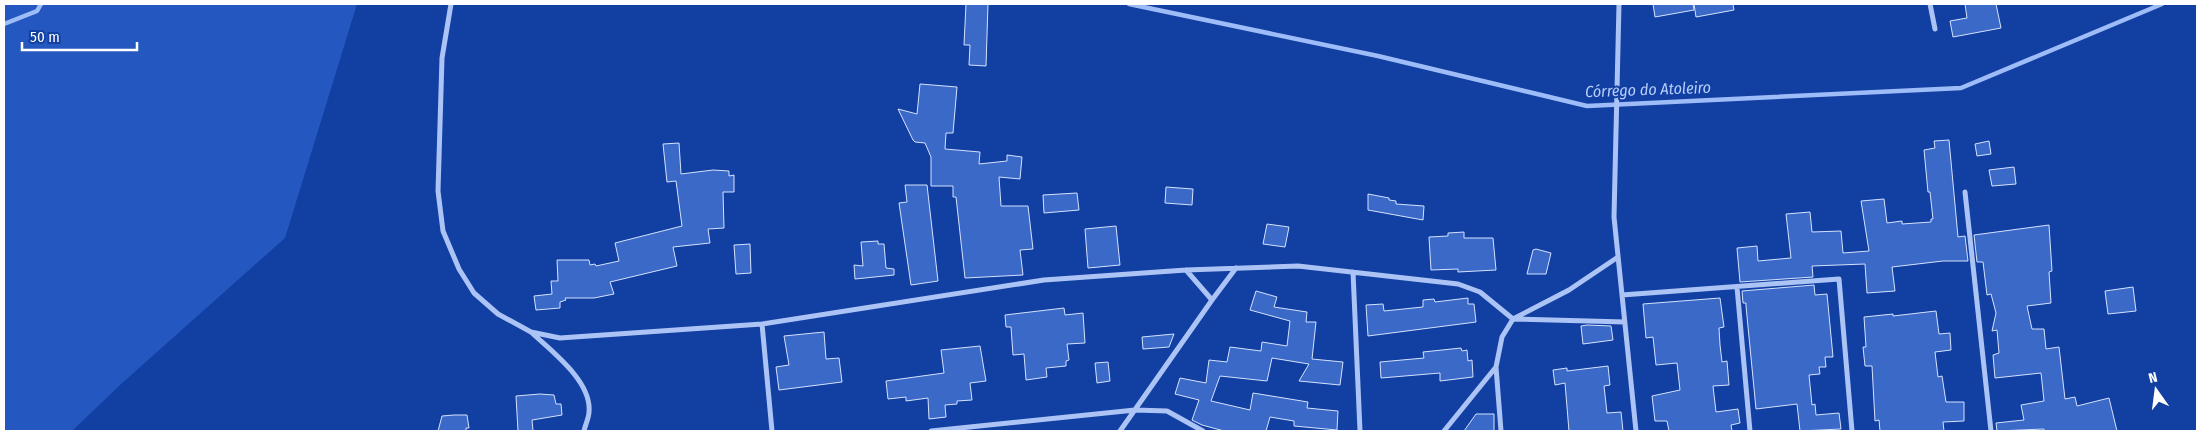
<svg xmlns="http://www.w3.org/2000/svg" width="2201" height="435" font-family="'Fira Sans Condensed',sans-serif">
  <rect width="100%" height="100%" fill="#123fa2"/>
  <path fill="#2458c0" d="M4,4h353l-72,234 -165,147 -48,46h-68z"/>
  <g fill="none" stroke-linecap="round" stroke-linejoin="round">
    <path stroke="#9ebdf8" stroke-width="4.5" d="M1129,4l249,52 209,50 374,-18 201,-84
      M4,24l33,-13 4,-7"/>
  </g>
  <path fill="#3b69c8" stroke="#d5e2fe" d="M966,4h22l-2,62 -17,-1 1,-20h-6z
    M1653,4h40l1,6 -39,7z
    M1694,4h39l1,6 -38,7z
    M1965,4h31l5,24 -48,9 -3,-16 17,-3z
    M920,84l37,3 -4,46h-7l-1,16 35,3 -1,12 28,-3v-6l15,2 -2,22 -21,-2 2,29h27l5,43 -13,1 3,25 -58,3 -9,-81h-3v-11h-22v-29l-6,-14 -10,-1 -2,-2 -15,-31 19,5z
    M1949,140l9,97 7,-1 3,25h-25l-51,6 3,24 -28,2 -2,-29 -53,2 1,11 -73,5 -3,-34 20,-2 1,15 33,-3 -5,-44 24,-2 2,20 29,-1 2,22 26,-2 -8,-50 23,-2 3,24 15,-2v3l29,-2v-3h2l-3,-27h-2l-4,-42 11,-2 -1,-7z
    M1989,141l2,13 -14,2 -2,-12z
    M679,143l2,31 32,-4 16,1v5l5,-1v17h-11l1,36 -16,1 2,14 -37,4 4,19 -67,16 4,12 -20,4h-29l1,2 -6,2v6l-24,2 -2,-14 18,-2 -1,-13h7l-1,-21h32l1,5 5,-1 1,2 23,-5 -4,-18 67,-17 -6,-45 -9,1 -4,-38z
    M2014,167l2,17 -24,2 -3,-16z
    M905,185h22l11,96 -27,4 -12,-82 8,-1z
    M1166,187l27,2 -1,16 -27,-2z
    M1077,193l2,17 -35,3 -1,-18z
    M1368,194l21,4v2l7,1v3l28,2 -1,14 -55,-10z
    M1267,224l22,3 -4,20 -22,-3z
    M2049,225l3,46 -3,1 2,31 -24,3 5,23h12l2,20 13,-2 6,52 10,-2 2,9 32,-8 8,33h-73v-2l-47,2 -1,-8 28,-3 -3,-15 23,-4 -3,-28 -46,5 -2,-23 6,-2 -2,-23 -5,1 4,-18 -5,-19 -4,1 -4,-33h-6l-3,-27z
    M1116,226l4,39 -32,3 -3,-39z
    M1464,232v6h29l3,32 -38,2v-3l-27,1 -2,-33 19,-1v-3z
    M878,241v3h6l2,24 8,1v6l-39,4 -1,-14 9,1 -2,-24z
    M750,244l1,29 -15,1 -2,-29z
    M1536,249l15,4 -5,21h-19l6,-24z
    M1814,285l1,10 12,-1 6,63h-8l1,10h-7l1,7 -11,1 3,30 3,-1 1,11 23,-2 2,16 -41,2 -3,-27 -41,5 -10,-103v-3h-3l-1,-12z
    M2133,287l3,24 -28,3 -3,-23z
    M1256,291l21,6 -3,10 33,5 -1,10h10l-4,37 31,3 -3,23 -41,-4 10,-17 -37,-6 -5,23 -47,-5 -9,25 39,9 3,-17 55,9 -1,6 31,3 -1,19 -43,-4v-5l-24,-4 -4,14h-42l-22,-6 -10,-5 7,-20 -24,-6 5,-16 26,5 3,-23 18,2 3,-15 31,4 1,-9 25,4 3,-25 -40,-11z
    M1468,298v6h6l2,18 -108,14 -2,-31 17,-1 1,7 39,-4v-7l11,-1 1,3z
    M1720,298l4,29 -5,1 1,17 2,17 5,-1 2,24 -16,1 3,26 22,-3 2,14 -9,2 1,6h-63l-2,-10h-12l-3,-25 28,-6 -3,-27 -21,2 -3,-28 -7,1 -3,-34z
    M1064,308l1,7 18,-2 2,30 -18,1 2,16 -3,1v5l-20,2 1,9 -21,3 -2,-26 -11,1 -2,-28h-5l-1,-12z
    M1936,311l3,23 11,-1 1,17 -16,2 3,25 4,-1 4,26h18v19l-21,1 1,9h-64l-1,-11 -4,1 -3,-55h-7l-2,-19h3l-2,-30 29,-3v2z
    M1587,325l24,1 2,14 -30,4 -2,-18z
    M824,332l2,27 13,-1 3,24 -63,8 -3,-23 13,-2 -5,-29z
    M1174,334l-5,13 -26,2 -1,-12z
    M980,346l6,35 -16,2 2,17 -15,1v3l-12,1 1,12 -17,2 -1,-21 -22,3v-4l-18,2 -2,-18 58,-8 -3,-23z
    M1461,348l1,3 5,-1 1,11 4,-1 1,17 -33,4v-8l-59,5 -1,-16 44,-4 -1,-6z
    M1108,362l2,19 -13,2 -2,-20z
    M1608,366l2,19 -6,1 3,27 14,-1 2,19h-54l-4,-48 -10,2 -2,-15 14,-2v3z
    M540,394l14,1 2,9h5l1,11 -30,5 1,11h-15l-2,-35z
    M1476,414h18v17h-30z
    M454,415h13l2,13h-3v3h-28l4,-15z"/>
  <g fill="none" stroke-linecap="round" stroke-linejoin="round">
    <path stroke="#abc4f5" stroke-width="5" d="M451,4l-9,54 -4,133 5,40 16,38 15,24 24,21 33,18 29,6 202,-14 10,107
      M1619,4l-5,213 22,214
      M1930,4l5,25
      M1965,192l26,239
      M1186,270l26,30
      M1353,272l7,159
      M1737,287l13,144
      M1622,295l217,-16 13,152
      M762,324l282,-44 142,-10 112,-4 160,18 22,8 33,27 112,3
      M531,332c20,19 61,49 58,80 0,6 -4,13 -5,19
      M1496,367l5,64
      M931,431l204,-21 32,1 36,20
      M1120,431l92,-131 24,-32
      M1444,431l52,-64 6,-30 11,-18 56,-29 49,-33"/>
  </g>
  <g text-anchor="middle" stroke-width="4" stroke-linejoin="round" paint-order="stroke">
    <g font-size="16" font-style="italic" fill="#b8cffb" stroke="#123fa2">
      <text transform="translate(1648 89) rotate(-2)" y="6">Córrego do Atoleiro</text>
    </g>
  </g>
  <rect width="2201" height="435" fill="none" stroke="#ffffff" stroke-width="10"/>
  <g transform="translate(2156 390) rotate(346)" stroke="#123fa2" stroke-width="4" paint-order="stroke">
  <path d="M0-4L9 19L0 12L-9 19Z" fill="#ffffff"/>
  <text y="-8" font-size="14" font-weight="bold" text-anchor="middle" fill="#ffffff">N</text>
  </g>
  <path d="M22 42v8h115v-8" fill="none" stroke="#ffffff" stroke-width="2.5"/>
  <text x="30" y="42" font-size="15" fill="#ffffff" stroke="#123fa2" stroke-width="4" paint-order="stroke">50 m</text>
</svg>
